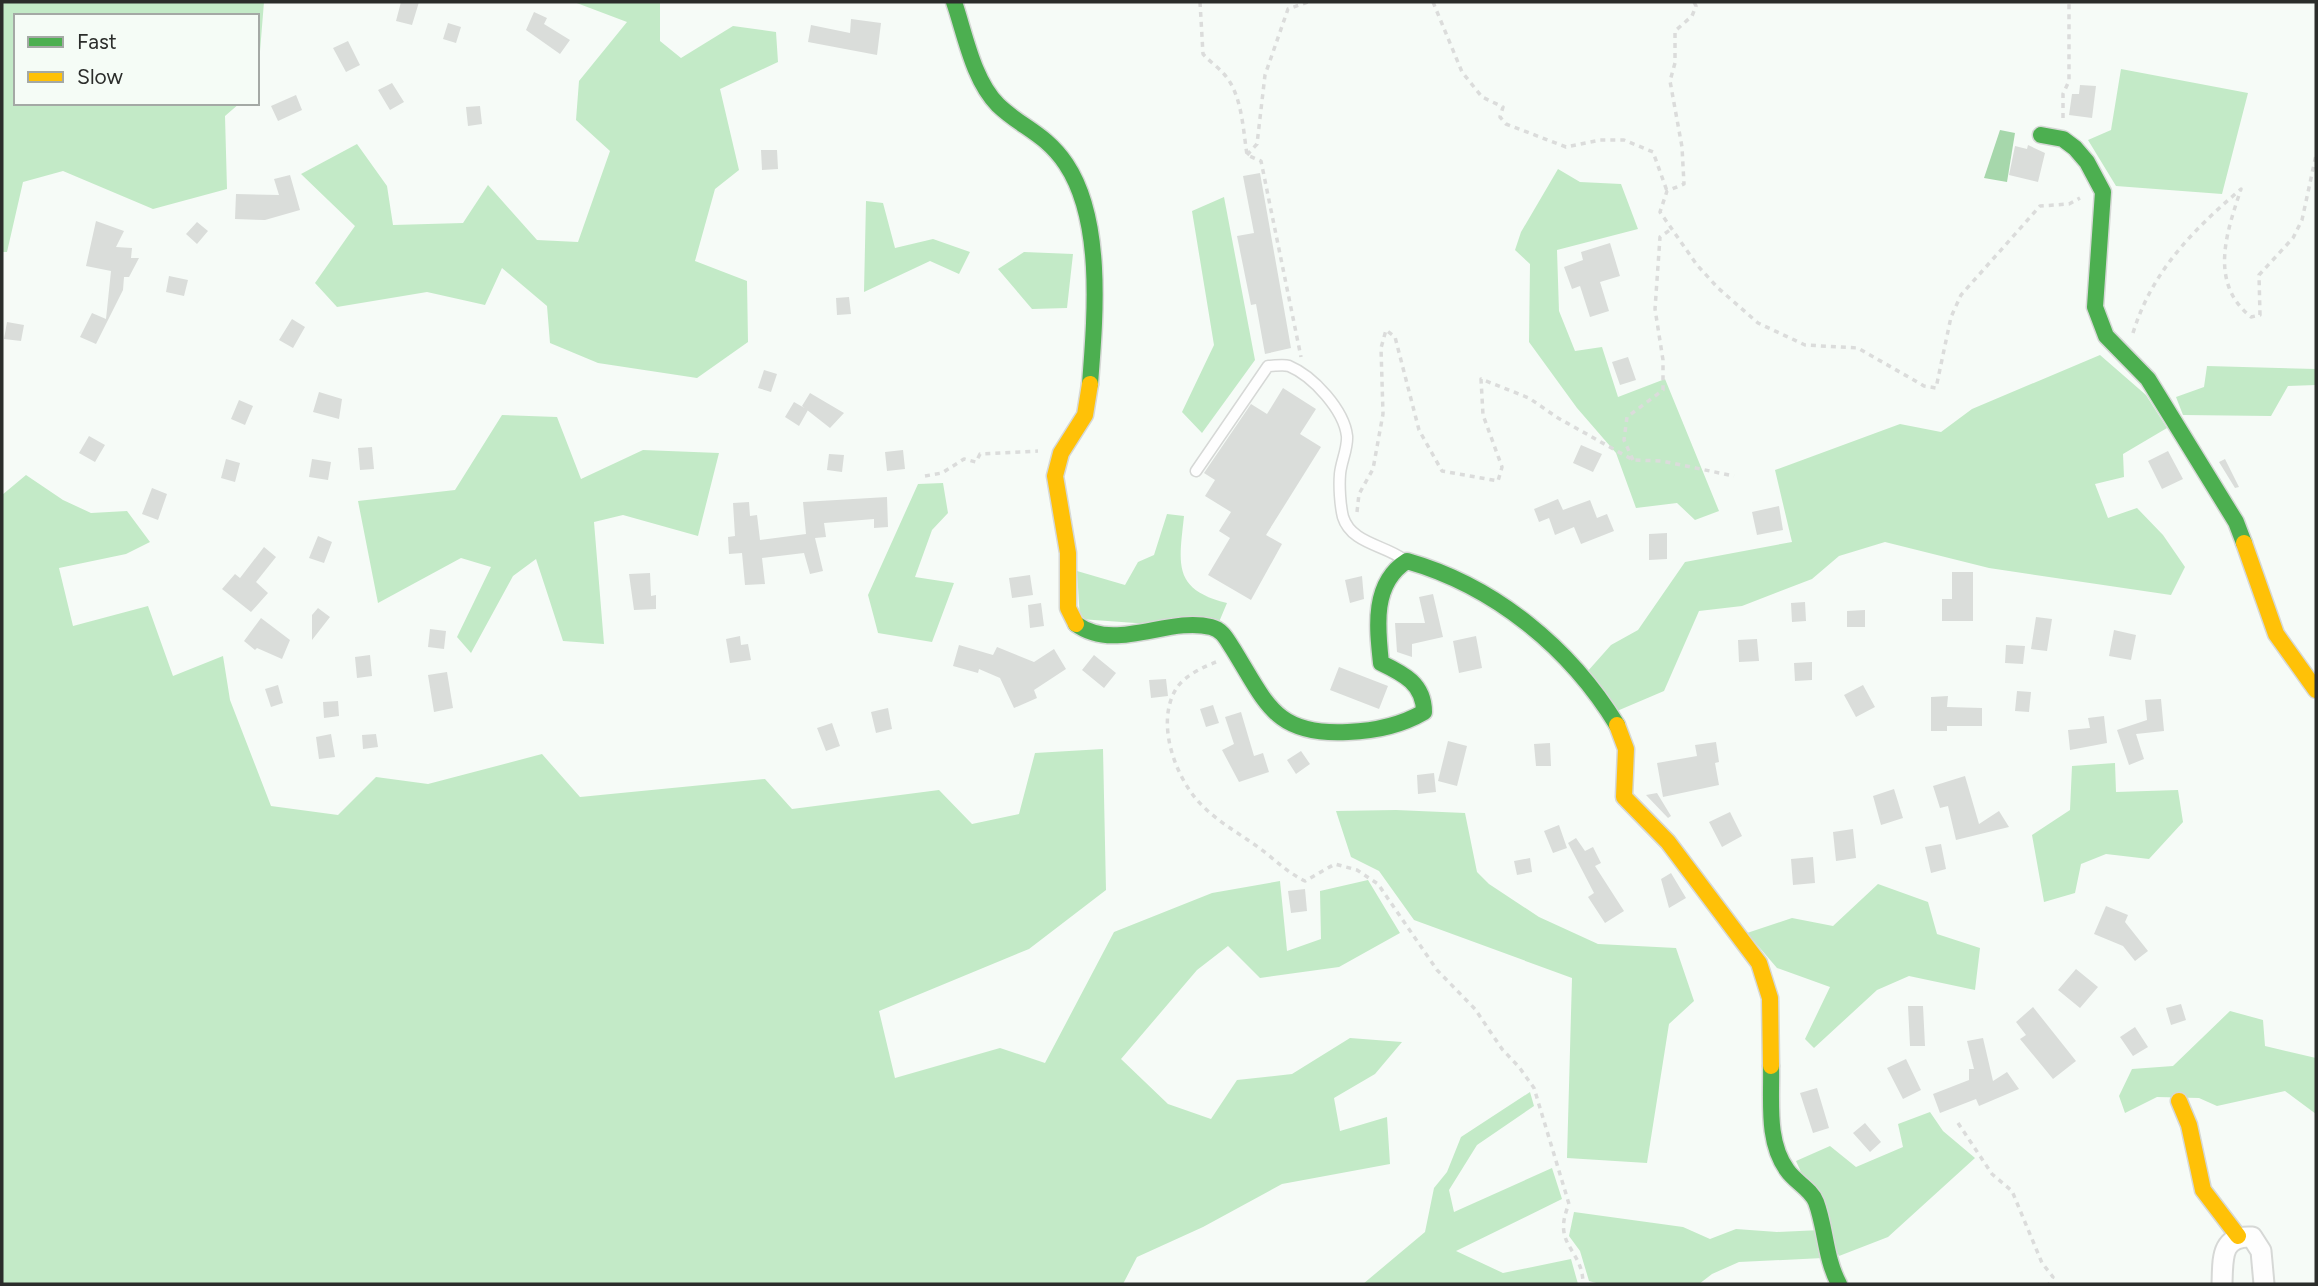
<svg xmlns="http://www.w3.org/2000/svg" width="2318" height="1286" font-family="Figtree,sans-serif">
  <rect width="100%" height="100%" fill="#f6fbf7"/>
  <path fill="#c3eac7" d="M2,2h262l-7,86v-72h-241v87h224l-15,13 2,73 -74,20 -90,-38 -40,11 -16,70h-5z
    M574,2h86v39l21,17 52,-32 43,6 2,30 -58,27 19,81 -24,19 -20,72 52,20 1,61 -51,36 -99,-15 -48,-20 -3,-37 -45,-38 -17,37 -58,-13 -90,15 -22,-24 40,-57 -54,-52 56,-30 30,42 6,39 70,-2 25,-38 49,55 41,2 32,-91 -34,-31 3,-39 48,-59z
    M2121,69l127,24 -26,101 -106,-8 -28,-46 23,-10z
    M1558,169l22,13 41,2 17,45 -81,21 2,61 16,40 27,-4 16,50 47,-18 54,132 -24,9 -18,-17 -41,5 -20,-55 -39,-45 -48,-66 1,-78 -15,-14 6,-18z
    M1224,197l31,163 -53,73 -20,-21 32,-67 -22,-134z
    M866,201l17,2 12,45 38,-9 37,13 -11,22 -29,-13 -66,31z
    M1024,252l49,2 -6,54 -35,1 -34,-40z
    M2100,355l46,40 21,33 -44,26 1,23 -29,7 13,34 29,-10 26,27 22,32 -14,28 -182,-27 -104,-26 -46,14 -27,23 -70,27 -43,5 -35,80 -47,20 -30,-39 24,-27 27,-15 47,-68 107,-20 -17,-72 125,-46 41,8 31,-23z
    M2207,366l109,3v16l-28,1 -17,30 -88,-1 -7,-18 28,-10z
    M502,415l55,2 24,62 62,-29 76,3 -21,83 -75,-21 -29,7 10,122 -41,-3 -27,-82 -23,17 -42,77 -14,-16 34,-70 -30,-9 -83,45 -20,-102 97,-11z
    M26,475l37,25 28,13 36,-2 23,31 -24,12 -67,14 14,58 75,-20 25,70 50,-20 7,44 41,106 67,9 38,-38 52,7 114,-30 38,43 185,-18 27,30 147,-19 33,34 47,-10 16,-61 68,-4 3,141 -77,59 -150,62 16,67 105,-30 45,15 69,-131 98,-39 68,-12 7,70 34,-12 -1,-48 48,-11 32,53 -61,34 -79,11 -32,-32 -31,24 -76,89 47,45 43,15 26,-39 55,-6 58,-36 52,4 -27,32 -41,24 6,33 47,-14 3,47 -108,20 -79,43 -66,30 -14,27h-1121v-789z
    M943,483l5,30 -16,17 -17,47 39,6 -22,59 -54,-9 -10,-38 50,-111z
    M1167,514l17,2c-5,48 -12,73 43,87l-8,19 -70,2 -69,-5 -3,-48 48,14 13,-23 16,-7z
    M2115,763l1,29 62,-2 5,32 -34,37 -43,-5 -25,10 -6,29 -31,9 -12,-67 38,-25 2,-44z
    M1396,810l69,3 12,59 12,12 50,33 59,27 78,4 18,53 -25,23 -22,139 -80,-5 5,-180 -158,-58 -35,-49 -28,-14 -15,-46z
    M1878,884l50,18 9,32 43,14 -5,42 -66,-14 -32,14 -63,58 -9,-9 25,-52 -53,-19 -30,-35 45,-15 41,8z
    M2230,1011l33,9 2,26 51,12v56l-31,-23 -68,15 -18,-8 -42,-1 -32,16 -6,-17 13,-27 41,-3z
    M1530,1092l4,14 -57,39 -28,45 5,22 98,-44 10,31 -106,52 47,22 68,-14 7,25h-215l62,-52 9,-44 13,-16 14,-35z
    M1930,1112l13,19 32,27 -87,79 -49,19 -43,-95 34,-15 26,21 47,-20 -5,-23z
    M1574,1212l109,15 27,12 26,-10 41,3 44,-2 2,28 -84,4 -27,12 -13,10h-99l-11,-3 -9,-30 -11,-15z"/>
  <path fill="#a6d7ab" d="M2000,130l15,3 -8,49 -23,-4z"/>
  <path fill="#daddda" d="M401,2h18l-7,23 -16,-4z
    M534,12l13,6 -3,6 26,16 -10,14 -34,-24z
    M851,19l30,4 -4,32 -69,-13 3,-17 39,8z
    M448,23l13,4 -5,16 -13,-4z
    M348,41l12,24 -14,7 -13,-24z
    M392,83l12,19 -14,8 -12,-20z
    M2080,85l16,1 -4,32 -23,-3 3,-21h7z
    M296,95l6,15 -24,11 -7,-15z
    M480,106l2,18 -14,2 -2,-19z
    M2028,145l17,8 -7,29 -29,-7 6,-29 12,3z
    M761,150h16l1,19 -16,1z
    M1260,173l31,175 -26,6 -9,-50 -5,1 -14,-69 17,-3 -11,-57z
    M290,175l10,35 -35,10 -30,-1 1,-25 43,1 -5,-16z
    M96,221l28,10 -8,16 16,1 -1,10h8l-10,19h-5l-1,13 -27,54 -16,-7 12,-24 14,6 5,-48 -25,-5z
    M197,222l11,9 -11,13 -11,-10z
    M1610,243l10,33 -20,6 9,29 -19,6 -10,-31 -8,3 -8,-22 19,-7 -2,-8z
    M169,276l19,4 -4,16 -18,-4z
    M849,297l2,17 -14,1 -1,-17z
    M292,319l13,8 -12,21 -14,-8z
    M7,322l17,3 -3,16 -17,-2z
    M1628,357l8,23 -16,5 -8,-23z
    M764,370l13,4 -6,18 -13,-4z
    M1283,388l33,21 -16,25 21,13 -55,88 16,9 -31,56 -43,-25 22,-37 -11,-7 12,-19 -26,-16 10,-16 -11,-7 47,-69 16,10z
    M319,392l23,7 -3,20 -26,-7z
    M810,393l34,20 -14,15 -28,-22z
    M239,400l14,6 -8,19 -14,-6z
    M794,402l14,8 -9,16 -14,-9z
    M89,436l16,9 -10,17 -16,-9z
    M1581,445l21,9 -9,18 -20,-9z
    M372,447l2,22 -14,1 -2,-22z
    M903,450l2,19 -18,2 -2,-19z
    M2168,451l15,28 -21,10 -14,-28z
    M829,454l15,1 -2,17 -15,-2z
    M226,459l14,4 -5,19 -14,-4z
    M312,459l19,3 -3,18 -19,-3z
    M2225,459l14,28 -4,1 -16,-26z
    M152,488l15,6 -9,26 -16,-6z
    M887,497l1,30 -14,1v-9l-50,4 2,14 -11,1 8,33 -13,3 -6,-21 -42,5 3,26 -20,1 -3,-32 -13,1 -1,-17 7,-1 -2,-33 16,-1 1,14 7,-1 3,25 46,-6 -3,-32z
    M1558,499l5,11 27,-10 7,18 10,-4 7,17 -33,13 -7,-17 -19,8 -6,-17 -10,4 -5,-13z
    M1779,506l4,24 -26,5 -5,-23z
    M1667,533v26l-18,1v-26z
    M318,536l14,6 -8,21 -15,-5z
    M264,547l12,10 -20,25 12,11 -17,19 -29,-23 13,-15 5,4z
    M1952,572h21v49h-31v-22h10z
    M650,573l1,23 5,-1v14l-22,1 -5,-36z
    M1030,575l3,20 -21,3 -3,-20z
    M1362,576l2,23 -14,4 -5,-23z
    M1433,594l10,43 -31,7v13l-15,-5 -2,-29h30l-6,-26z
    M1805,602l1,19 -14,1 -1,-19z
    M1041,603l3,23 -14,2 -2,-23z
    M318,608l12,9 -18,23v-25z
    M1865,610v17h-18v-16z
    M2036,617l16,2 -5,32 -16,-2z
    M261,618l29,22 -8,19 -25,-11 -2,2 -11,-9z
    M430,629l16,2 -2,18 -16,-2z
    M2114,630l22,5 -5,25 -22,-4z
    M740,636l1,9 7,-1 3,16 -21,3 -4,-24z
    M1476,636l6,32 -23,5 -6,-32z
    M1757,639l2,22 -20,1 -1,-22z
    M959,645l34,10 4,-8 37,15 20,-13 12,20 -32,21 3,8 -23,10 -14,-30 -21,-9 -1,4 -25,-7z
    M2006,645l19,1 -2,18 -18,-1z
    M370,655l2,21 -15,2 -2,-21z
    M1094,655l22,18 -12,15 -22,-18z
    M1812,662v18l-17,1 -1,-18z
    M1339,667l49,19 -9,23 -49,-19z
    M447,672l6,36 -19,4 -6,-37z
    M1166,679l2,17 -17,2 -2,-18z
    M278,685l5,18 -12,4 -6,-18z
    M1863,685l12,22 -19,10 -12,-22z
    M2017,691l14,1 -2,20 -14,-1z
    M1948,696l-1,11 35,1v18h-35v5h-16v-34z
    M2161,699l3,32 -28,3 8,25 -15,6 -12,-35 30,-10 -2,-20z
    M338,701l1,15 -15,2 -1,-16z
    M1213,705l6,18 -13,4 -6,-18z
    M888,708l4,21 -16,4 -5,-21z
    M1241,712l13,44 9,-3 6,19 -30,10 -17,-32 12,-6 -9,-27z
    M2104,716l3,27 -37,7 -2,-20 22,-2 -2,-10z
    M832,723l8,23 -14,5 -9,-23z
    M331,734l4,23 -16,2 -3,-22z
    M376,734l2,13 -15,2 -1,-14z
    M1448,741l19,5 -10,40 -19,-5z
    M1716,742l3,20 -4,1 4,22 -56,12 -6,-34 40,-7 -2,-11z
    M1550,743l1,23h-15l-2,-22z
    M1301,751l9,13 -14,10 -9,-14z
    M1434,773l2,19 -18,2 -1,-19z
    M1965,776l14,48 20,-13 10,16 -53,13 -8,-34 -8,2 -7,-22z
    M1894,789l9,29 -22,7 -8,-29z
    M1657,793l14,23 -3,2 -22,-23z
    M1730,812l12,24 -20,11 -13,-25z
    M1559,825l8,23 -14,5 -9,-22z
    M1853,829l3,29 -20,3 -3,-29z
    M1576,838l9,13 8,-4 8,16 -6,3 29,45 -19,12 -17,-26 6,-4 -26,-50z
    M1941,844l5,25 -15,4 -6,-26z
    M1813,857l2,26 -22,2 -2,-26z
    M1530,858l2,14 -15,3 -3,-14z
    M1671,873l15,25 -17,10 -8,-29z
    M1305,889l2,22 -16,2 -3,-22z
    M2106,906l22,9 -3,7 23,29 -13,10 -12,-15 -29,-12z
    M2076,969l22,18 -18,21 -22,-18z
    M2181,1004l5,16 -15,5 -5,-17z
    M1908,1006h15l2,40h-15z
    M2033,1007l43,54 -23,18 -33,-40 6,-4 -10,-13z
    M2135,1027l13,20 -15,9 -13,-19z
    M1983,1038l10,43 14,-9 12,17 -40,17 -3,-7 -36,14 -7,-19 36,-14v-11h5l-7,-28z
    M1906,1059l15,31 -18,9 -16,-31z
    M1817,1088l12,40 -16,5 -13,-40z
    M1865,1123l16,19 -11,10 -17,-19z"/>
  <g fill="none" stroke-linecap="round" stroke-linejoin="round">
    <defs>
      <path id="lane" d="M1196,471l72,-105c7,0 15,-2 21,0 24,10 55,44 58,70 1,12 -6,26 -7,38 -1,12 0,31 3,43 8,26 41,28 60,42"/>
      <path id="street" d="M2222,1284c1,-24 -2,-49 30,-47l9,14 3,33"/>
      <path id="fast" d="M954,2c11,32 19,78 44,103 24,23 47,28 68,59 38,57 29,154 24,220
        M2041,135l22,4 12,9 12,14 16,30 -8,115 11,29 42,43 88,143 8,21
        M1076,624c40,29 92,-8 135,3 12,3 16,13 22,22 34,55 42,87 115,83 27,-1 52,-6 76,-20 0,-28 -20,-38 -43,-49 -4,-36 -9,-80 26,-102 88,25 163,87 210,164
        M1771,1066c1,34 -5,75 16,104 8,12 24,19 29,32 10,27 9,56 23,82"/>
      <path id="slow" d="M2244,543l32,91 40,56
        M1076,624l-8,-16v-55l-13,-77 6,-23 24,-38 5,-31
        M1617,725l9,24 -2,48 44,45 91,121 11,35 1,68
        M2179,1101l10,24 14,65 35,46"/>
    </defs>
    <use href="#lane" stroke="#d6d8d6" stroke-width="13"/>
    <use href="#street" stroke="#d6d8d6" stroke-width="23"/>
    <use href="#fast" stroke="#d6d8d6" stroke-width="19"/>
    <use href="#slow" stroke="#d6d8d6" stroke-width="19"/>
    <path stroke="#dbdcdb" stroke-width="3.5" stroke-dasharray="5 5" stroke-linecap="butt" d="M1200,2l3,52c7,8 15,13 21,20 18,20 19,55 23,81l14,6 40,196
      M1433,2l29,70 20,25 21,10 -3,10 6,7 60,23 34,-7h24l29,12 14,39
      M1694,2l2,4 -4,10 -17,15v32l-5,18 12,66 2,37 -17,7 -7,21 37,53 21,23 40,35 47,22 53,3 66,38 12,2 15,-71 10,-22 79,-89 29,-2 11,-6
      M2063,118v-24l6,-13v-79
      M1247,155l10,-11 8,-69 23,-66 20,-7
      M2133,333c19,-62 60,-103 108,-144 -15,45 -32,94 10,128l9,-2 -1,-40 34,-37 9,-18 14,-65
      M1633,460l-9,-20 3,-23 36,-27v-30l-8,-51 5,-72 10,-7
      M925,476l17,-3 22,-14 12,3 4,-8 58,-3
      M1357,512l2,-18 14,-25 10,-55 -2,-66 5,-18 9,7 24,93 23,41 56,10 4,-14 -19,-52 -2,-36 48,19 29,20 75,42 29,1 72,15
      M1216,662c-13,5 -32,14 -40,27 -20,33 -2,84 21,111 19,22 46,35 69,53 13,11 23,20 39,28l30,-17 22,6 21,14 59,86 38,39 27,40 17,18 15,21 35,116c-18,42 14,44 14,80
      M1958,1123l34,51 20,17 30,72 11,14 -4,7"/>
    <use href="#lane" stroke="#fefefe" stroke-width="10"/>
    <use href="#street" stroke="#fefefe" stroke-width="19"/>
    <use href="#fast" stroke="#4caf50" stroke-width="16"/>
    <use href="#slow" stroke="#ffc107" stroke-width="16"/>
  </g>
  <rect width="2318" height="1286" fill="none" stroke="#2b2d2b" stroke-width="7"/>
  <rect x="14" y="14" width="245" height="91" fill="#f5fcf6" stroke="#a4a9a5" stroke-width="2"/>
  <rect x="28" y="37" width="35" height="10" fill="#4caf50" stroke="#a4a9a5" stroke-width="2"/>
  <text x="77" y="49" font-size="21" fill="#2b2d2b">Fast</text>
  <rect x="28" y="72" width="35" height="10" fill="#ffc107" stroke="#a4a9a5" stroke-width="2"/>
  <text x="77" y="84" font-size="21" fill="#2b2d2b">Slow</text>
</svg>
